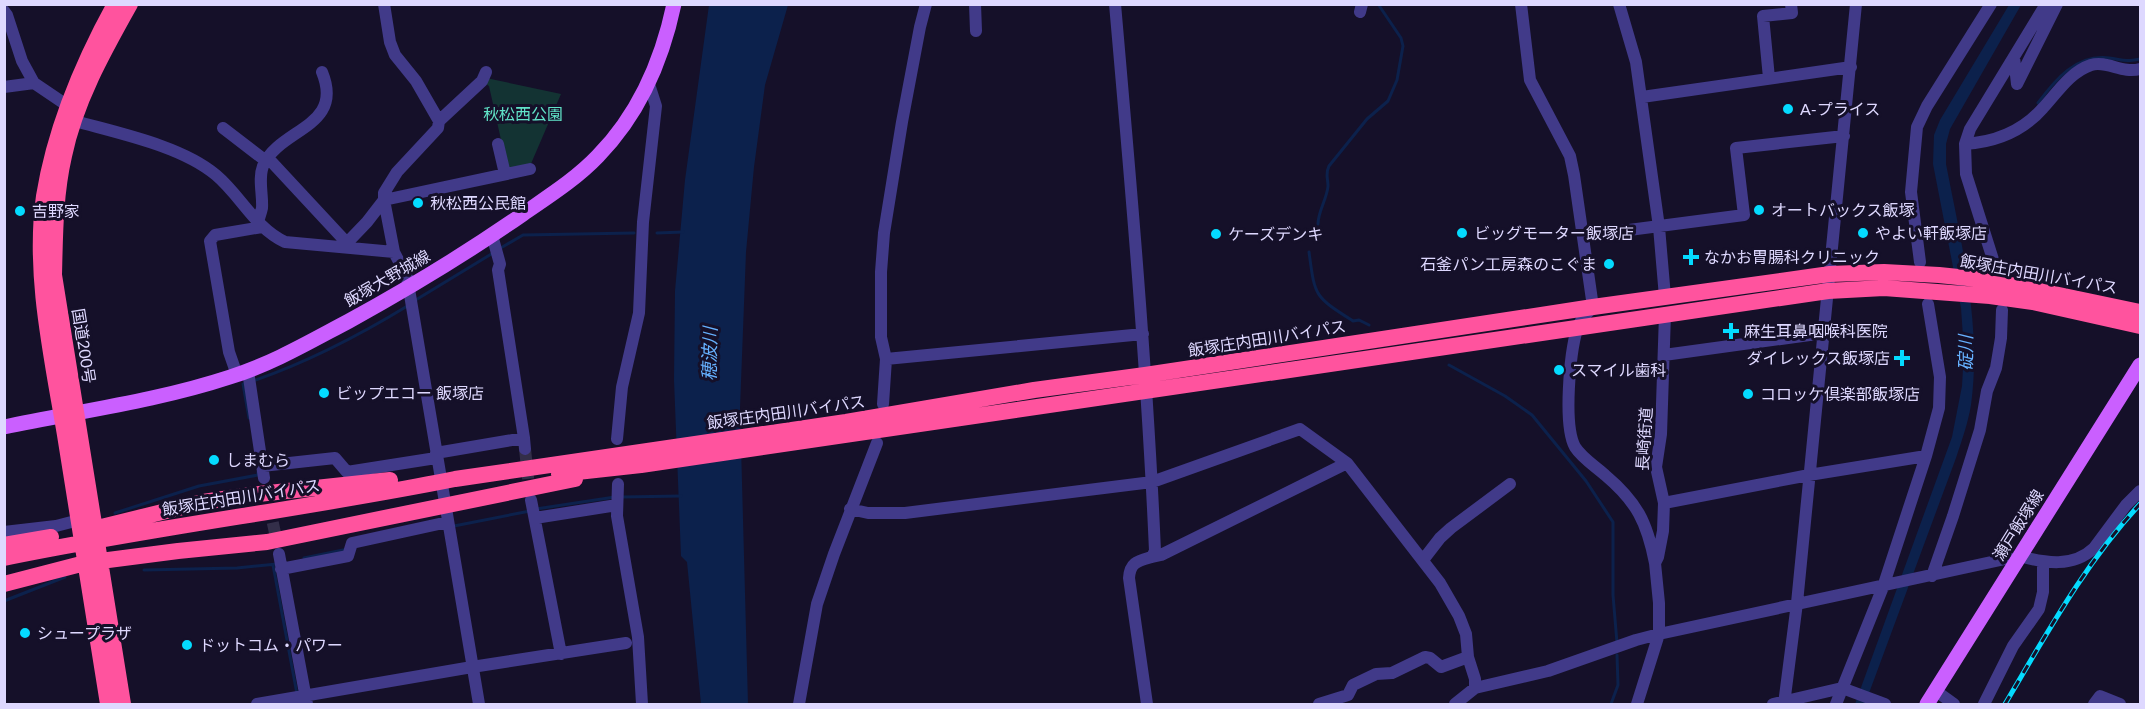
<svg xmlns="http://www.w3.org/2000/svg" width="2145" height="709" font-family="Lato,'Noto Sans JP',sans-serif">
  <rect width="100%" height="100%" fill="#151029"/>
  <path fill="#133333" d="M486,78l75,16 -31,72 -22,5 -19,-85 -6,-4z"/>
  <path fill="#0c214c" d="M709,5h79l-23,80 -11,82 -8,85 -6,156 8,296h-47l-14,-142 -6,-6 -7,-176 1,-89 10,-111z
    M2009,5h12l-71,124 -4,15v20c15,78 36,161 25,241 -3,18 -9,35 -15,53l-91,246h-10l97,-267 10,-51 2,-35 -3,-43 -28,-144 1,-29 6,-15z"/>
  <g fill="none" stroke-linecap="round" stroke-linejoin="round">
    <path stroke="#0c214c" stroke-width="3" d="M2038,103c17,-23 38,-49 71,-45 15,2 15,4 31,1
      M1318,224c0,-13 9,-25 10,-38 0,-8 -3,-12 1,-20l38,-47 21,-18 9,-21 6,-34 -2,-8 -23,-34
      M657,233l26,-1
      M499,249l24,-14 111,-2
      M1309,252c6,45 5,44 44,69l6,-1 10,5
      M414,301l79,-48
      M1449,365l56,31 27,19 54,66 27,41v73l4,48
      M253,381c55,-19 107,-46 156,-76
      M247,383l-4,1 6,34
      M622,497l59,-1
      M536,509l79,-12
      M115,513l84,-27 59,-11v-3
      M454,526l76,-15
      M304,558l44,-9
      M273,565l24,129
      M144,570l93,-2 40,-4
      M4,601l61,-24
      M1611,704l7,-19 -1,-30"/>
    <path stroke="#332e49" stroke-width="12" stroke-dasharray="12 6" stroke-linecap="butt" d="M525,449l5,47
      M269,505l9,42"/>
    <path stroke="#413a89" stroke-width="12" d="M384,4l6,38 5,13 21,26 23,40 -1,7 -41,44 -13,21v7l10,52 13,25 72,427
      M975,4l1,27
      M1115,4c16,182 32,364 40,547l-3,6c-14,4 -22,5 -23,21l18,126
      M1521,4l9,76 40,76 4,19 19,132c-6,6 -14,14 -16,22 -7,24 -14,96 -2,118 7,11 20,19 30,28 32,27 42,47 50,88
      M1619,4l17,58 23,165 6,70
      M4,11l3,4 15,46 12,22 34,23
      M1360,12l2,-8
      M2014,57l3,27 40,-80
      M1769,78l-6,-62 29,-3 -1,-9
      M4,87l30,-4
      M1642,97l209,-30
      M75,121c43,12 107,25 141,54 25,21 39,53 69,67l109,10
      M439,121l43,-40 4,-9
      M223,128l43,33
      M498,144l7,30
      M1965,144c31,-2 57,-12 78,-36 14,-15 27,-36 48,-43 16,-5 31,9 49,4
      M268,158l79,85
      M258,222c1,-4 3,-9 4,-14 1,-13 -4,-29 1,-42 16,-38 82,-38 59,-94
      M492,235l8,29 -2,6 26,168
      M1583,236l161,-21 -8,-67 108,-12
      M343,247l24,-25 17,-22 146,-31
      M1920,262l-9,-70 6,-65 10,-21 64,-102
      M1996,269l-30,-95 -1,-30 5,-15 76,-125
      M1664,355l160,-22
      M886,359l257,-25
      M248,371l16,107
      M237,375l-8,-23 -19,-111 5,-6 47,-8
      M883,404l3,-45 -5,-22v-65l3,-39 18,-111 18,-95 6,-23
      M617,439l5,-52 17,-74 4,-91 13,-116 -7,-22
      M436,453l88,-15 1,11
      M262,466l73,-8 12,14 89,-14
      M618,484l-1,32 21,121 4,67
      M531,500l30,154
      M1664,503l145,-28 117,-19
      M850,509l18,4h37l247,-31 148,-53 47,34 93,120 19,33 7,18 2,23 7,22v9
      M535,518l82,-13
      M4,532l52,-6 23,-6
      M279,554l28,150
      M1152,557l9,-2 186,-92
      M1423,560l17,-22 11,-10 59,-44
      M281,569l67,-13 4,-13 96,-21
      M1932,576l21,-60 27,-86 7,-39 9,-23 5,-30 1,-28
      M1936,691l18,13
      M257,704l215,-37 154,-24
      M799,704l18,-100 17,-50 43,-111
      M1319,704l29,-9 5,-10 23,-11 16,-1 33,-16 5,1 11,9 27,-10
      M1455,704l20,-16 73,-17 88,-31 23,-6 360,-78c26,7 54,12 75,-8l32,-43 14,-14
      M1637,704l22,-70v-31l-4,-40 3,-6 5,-26 1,-28 -8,-36 5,-33 4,-120
      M1773,704l69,-16 43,16
      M1784,704l13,-101 59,-599
      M1836,704l47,-117 43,-131 13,-48 1,-31 -12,-73
      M1984,704l29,-58 26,-37 4,-17v-30
      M2094,704l6,-8 20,8"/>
    <path stroke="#ca5fff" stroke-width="15" d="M4,427c76,-16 153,-26 226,-50 42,-13 81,-36 119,-56 60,-33 118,-68 174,-107 26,-18 53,-35 75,-58 41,-42 64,-95 76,-152
      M1927,704l213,-339"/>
    <path stroke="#ff539e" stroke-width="16" d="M559,474l82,-9 1187,-174 56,-3 106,8 43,6 107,24
      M85,531l118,-29 47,-7 140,-15
      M4,545l47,-8
      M4,558c150,-31 301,-49 451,-79l391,-57 188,-32 111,-15 448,-68 237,-33 54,-2 55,3 48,5 153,32
      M4,584l81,-21 93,-12 89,-9 308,-63
      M108,704c-15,-89 -28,-179 -43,-269 -13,-78 -32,-161 -21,-239 11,-68 38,-132 71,-192
      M123,704l-69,-429c1,-40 1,-80 10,-119 11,-54 39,-104 66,-152"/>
    <defs>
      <path id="rail" d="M2005,704c41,-69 80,-141 135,-200"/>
    </defs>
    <use href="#rail" stroke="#04dbff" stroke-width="5"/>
    <use href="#rail" stroke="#151029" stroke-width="3" stroke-dasharray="9" stroke-linecap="butt"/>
  </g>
  <g fill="#04dbff" stroke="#151029" stroke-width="2">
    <circle cx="1788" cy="109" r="6"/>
    <circle cx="418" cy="203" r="6"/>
    <circle cx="1759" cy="210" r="6"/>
    <circle cx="20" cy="211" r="6"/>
    <circle cx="1462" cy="233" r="6"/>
    <circle cx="1863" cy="233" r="6"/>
    <circle cx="1216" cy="234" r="6"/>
    <path d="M1688 248h6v6h6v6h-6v6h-6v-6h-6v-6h6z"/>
    <circle cx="1609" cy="264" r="6"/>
    <path d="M1728 322h6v6h6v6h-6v6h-6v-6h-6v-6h6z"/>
    <path d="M1899 349h6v6h6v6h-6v6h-6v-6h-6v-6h6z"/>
    <circle cx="1559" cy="370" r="6"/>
    <circle cx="324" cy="393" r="6"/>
    <circle cx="1748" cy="394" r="6"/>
    <circle cx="214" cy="460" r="6"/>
    <circle cx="25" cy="633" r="6"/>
    <circle cx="187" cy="645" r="6"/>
  </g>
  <g text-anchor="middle" stroke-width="6" stroke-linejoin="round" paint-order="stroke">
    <g font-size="16" fill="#ded8ff" stroke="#151029" text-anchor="start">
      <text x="1800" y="115">A-プライス</text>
      <text x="430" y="209">秋松西公民館</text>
      <text x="1771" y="216">オートバックス飯塚</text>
      <text x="32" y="217">吉野家</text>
      <text x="1474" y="239">ビッグモーター飯塚店</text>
      <text x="1875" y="239">やよい軒飯塚店</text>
      <text x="1228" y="240">ケーズデンキ</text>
      <text x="1704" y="263">なかお胃腸科クリニック</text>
      <text x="1597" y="270" text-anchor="end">石釜パン工房森のこぐま</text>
      <text x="1744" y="337">麻生耳鼻咽喉科医院</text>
      <text x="1890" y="364" text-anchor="end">ダイレックス飯塚店</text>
      <text x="1571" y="376">スマイル歯科</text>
      <text x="336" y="399">ビップエコー 飯塚店</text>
      <text x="1760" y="400">コロッケ倶楽部飯塚店</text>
      <text x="226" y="466">しまむら</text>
      <text x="37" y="639">シュープラザ</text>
      <text x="199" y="651">ドットコム・パワー</text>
    </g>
    <g font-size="16" fill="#61e3c8" stroke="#151029">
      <text x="523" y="120">秋松西公園</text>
    </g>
    <g font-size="16" fill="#ded8ff" stroke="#151029">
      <text transform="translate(2039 274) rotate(10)" y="6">飯塚庄内田川バイパス</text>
      <text transform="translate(387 278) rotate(-30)" y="6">飯塚大野城線</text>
      <text transform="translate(1267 338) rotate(-9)" y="6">飯塚庄内田川バイパス</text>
      <text transform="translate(84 346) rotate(81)" y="6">国道200号</text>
      <text transform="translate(786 412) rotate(-8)" y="6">飯塚庄内田川バイパス</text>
      <text transform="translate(1644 439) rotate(-86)" y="6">長崎街道</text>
      <text transform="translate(241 497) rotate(-9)" y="6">飯塚庄内田川バイパス</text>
      <text transform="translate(2018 525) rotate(-58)" y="6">瀬戸飯塚線</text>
    </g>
    <g font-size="18" font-style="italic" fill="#66b1ff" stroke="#151029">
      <text transform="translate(1966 353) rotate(-90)" y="6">碇川</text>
      <text transform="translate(710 354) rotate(-89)" y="6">穂波川</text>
    </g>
  </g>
  <rect width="2145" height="709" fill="none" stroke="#ded8ff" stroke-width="12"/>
</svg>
